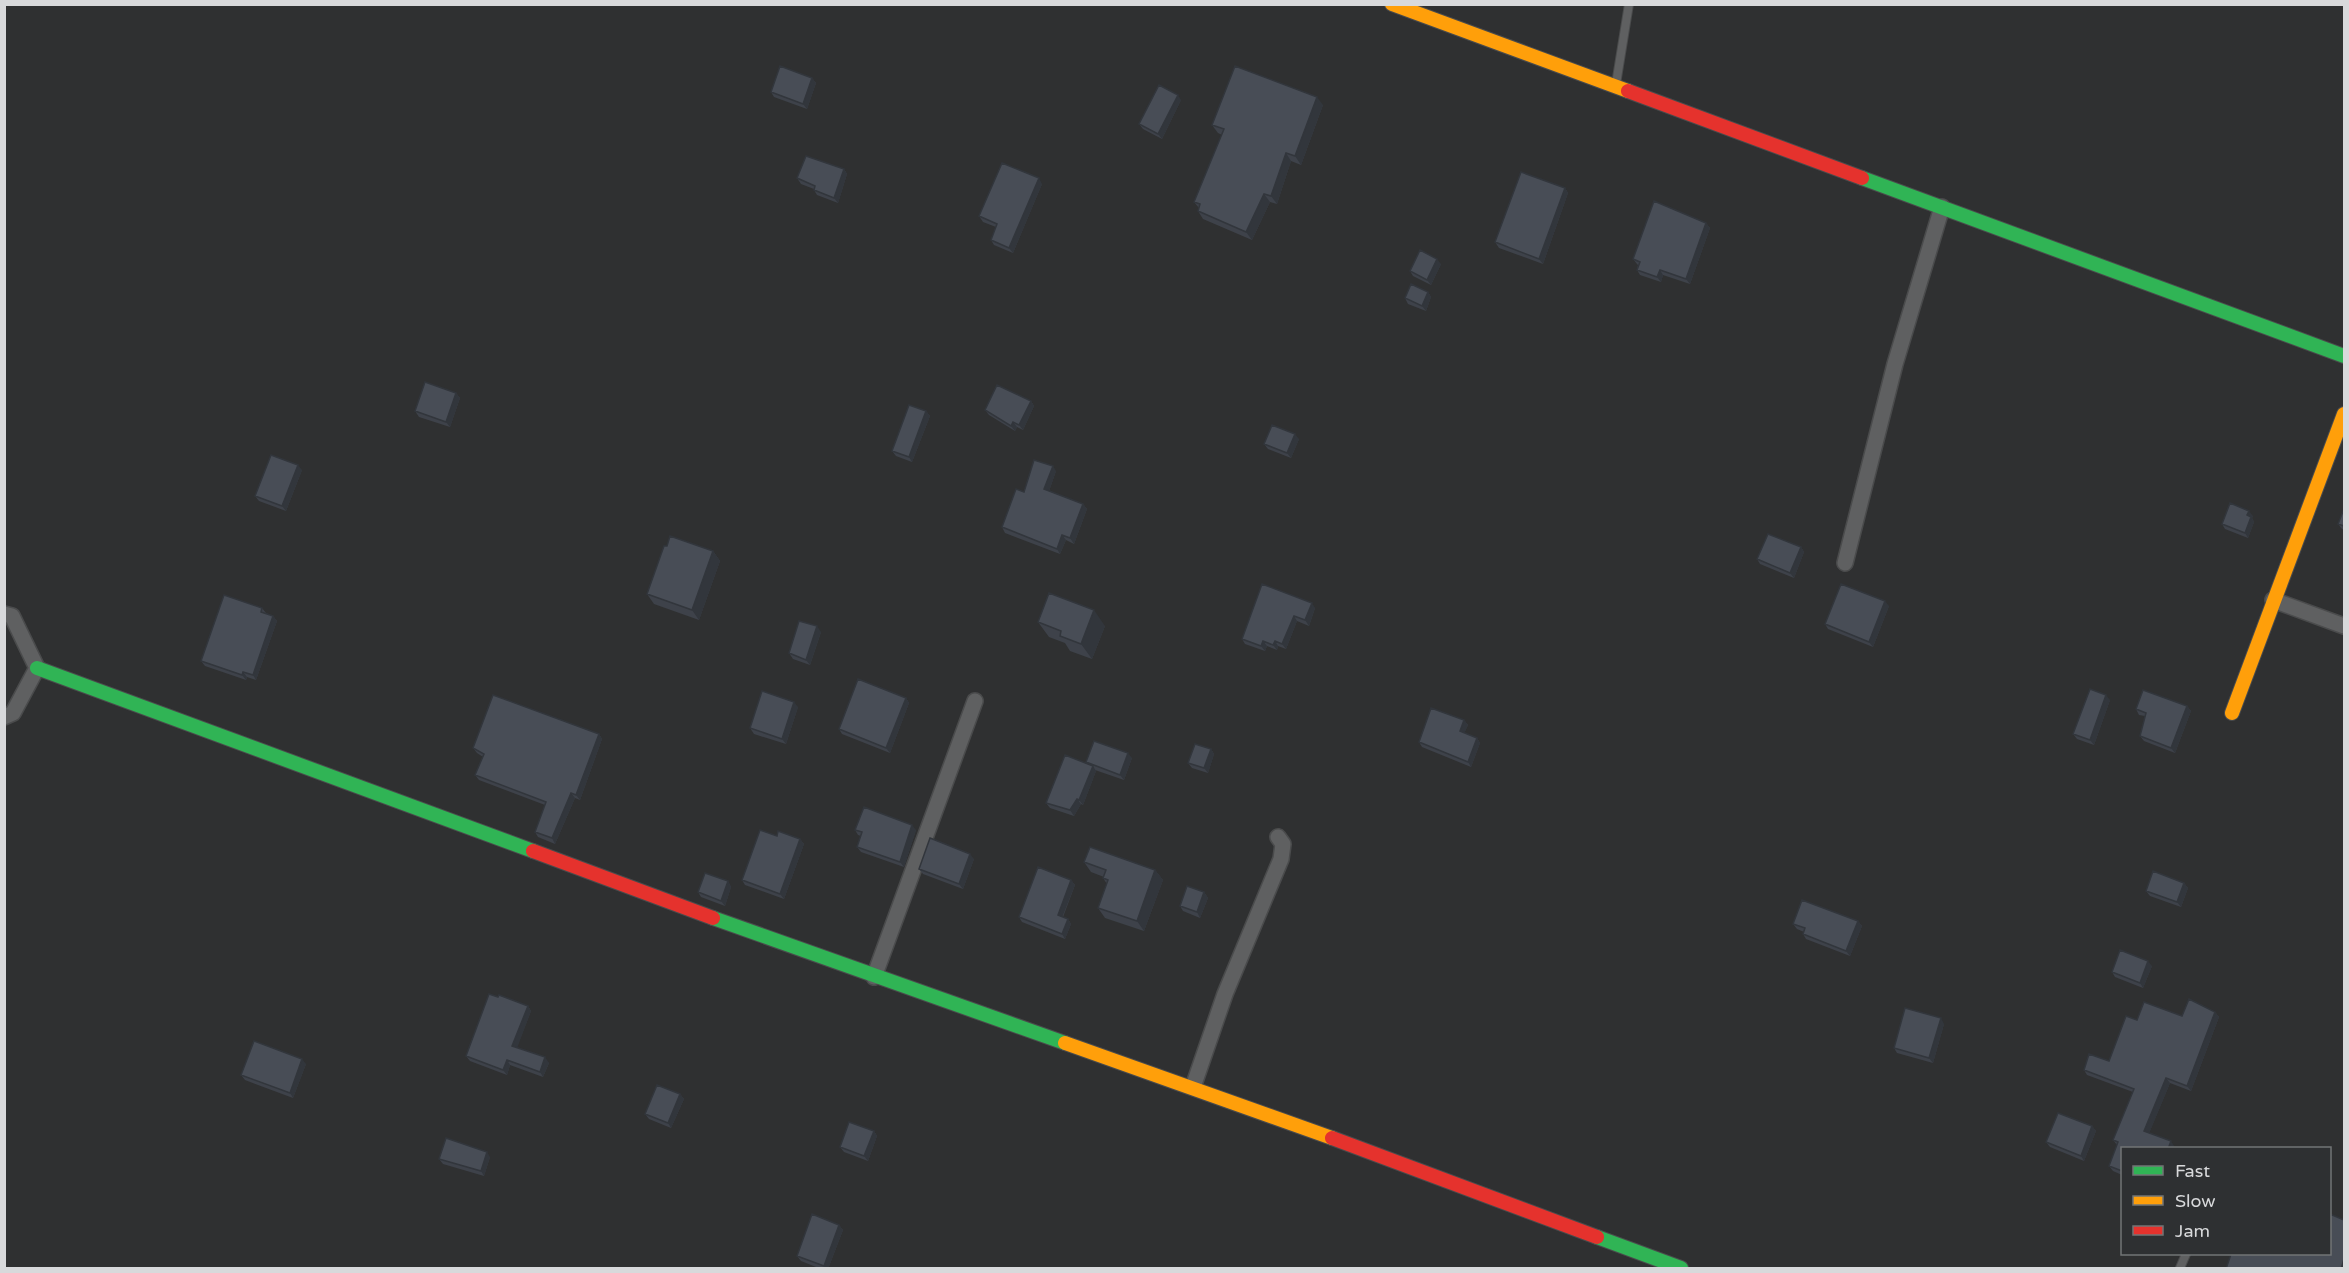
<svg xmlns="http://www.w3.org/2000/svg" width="2349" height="1273" font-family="'Varela Round',sans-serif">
  <rect width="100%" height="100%" fill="#2f3031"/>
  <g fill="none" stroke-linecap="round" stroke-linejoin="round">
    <defs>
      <path id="lane" d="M1616,84l13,-80
        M2180,1268l6,-14"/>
      <path id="street" d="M1845,563l50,-199 47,-157
        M2273,600l71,26
        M4,614l8,2 25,52 -24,45 -9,4
        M874,977l101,-276
        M1193,1087l32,-93 56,-135 2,-15 -5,-7"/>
      <path id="fast" d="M1862,178l482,178
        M37,668l496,183
        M713,918l352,125
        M1597,1237l84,31"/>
      <path id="slow" d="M1392,4l236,87
        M2232,713l112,-299
        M1065,1043l267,95"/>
      <path id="jam" d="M1628,91l234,87
        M533,851l180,67
        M1332,1138l265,99"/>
    </defs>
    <use href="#lane" stroke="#4a4b4c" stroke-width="10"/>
    <use href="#street" stroke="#4a4b4c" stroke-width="18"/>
    <use href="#fast" stroke="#4a4b4c" stroke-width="16"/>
    <use href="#slow" stroke="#4a4b4c" stroke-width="16"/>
    <use href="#jam" stroke="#4a4b4c" stroke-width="16"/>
    <use href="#lane" stroke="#5f6061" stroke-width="8"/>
    <use href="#street" stroke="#5f6061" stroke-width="15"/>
    <use href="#fast" stroke="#30b455" stroke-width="14"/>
    <use href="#slow" stroke="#ff9f0a" stroke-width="14"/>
    <use href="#jam" stroke="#e5322d" stroke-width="14"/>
  </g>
  <path fill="#3e424a" d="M812,78l4,5 -9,26 -33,-12 -3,-5z
    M1181,100l-19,39 -19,-10 -4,-5z
    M1323,105l-22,60 -10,-4 -14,43 -7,-2 -18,38 -49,-21 -5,-8 1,-3 -5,-6 28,-67 -4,-2 -6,-8z
    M844,169l3,5 -9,29 -21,-8 -3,-5v-1l-13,-5 -4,-6z
    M1042,184l-29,69 -19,-8 -3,-5 5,-13 -13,-5 -4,-6z
    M1565,188l3,5 -25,71 -44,-16 -4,-6z
    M1706,223l4,5 -20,56 -27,-9 -2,7 -21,-7 -3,-5 1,-5 -1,-1 -4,-5z
    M1441,264l-10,21 -18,-9 -3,-5z
    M1428,292l3,5 -5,14 -18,-7 -3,-6z
    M456,393l4,5 -10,29 -31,-10 -4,-6z
    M1031,401l3,5 -11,24 -6,-3 -2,4 -26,-16 -4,-5z
    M926,411l4,5 -18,46 -16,-6 -4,-5z
    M1299,439l-8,19 -23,-9 -4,-5z
    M302,470l-16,41 -27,-10 -4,-5z
    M1056,471l-7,20 34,13 4,5 -13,35 -8,-4 -6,14 -55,-21 -3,-6 22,-35z
    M2344,509v21l-2,-1 -4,-5z
    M2253,516l-1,2 2,4 -6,16 -23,-9 -3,-5z
    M667,546l46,5 7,10 -21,59 -45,-16 -7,-10z
    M1801,547l3,5 -10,26 -34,-14 -3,-5z
    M1262,584l53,24 -6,18 -12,-5 -11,28 -8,-3 -1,4 -10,-4 -2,5 -20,-7 -3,-5z
    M1889,606l-16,41 -45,-18 -3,-5z
    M262,608l4,5 7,3 4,5 -21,59 -9,-3 -1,3 -41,-14 -4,-5z
    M1038,622l67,4 -13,33 -22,-8 -5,-8 -16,-6z
    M821,632l-11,33 -17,-6 -4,-6z
    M906,698l3,5 -19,50 -48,-19 -3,-5z
    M2110,700l-16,45 -17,-6 -4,-5z
    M2187,706l4,5 -16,42 -31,-12 -4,-5 5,-20 -6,-1 -3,-6z
    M798,707l-12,37 -32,-10 -4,-6z
    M1464,720l4,5 -4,8 13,5 3,5 -9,24 -49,-20 -3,-5z
    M599,734l3,5 -22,61 -5,-2 -20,46 -17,-7 -3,-5 10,-27 -66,-25 -4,-5 8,-18 -6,-4 -4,-5z
    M1211,749l3,5 -6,19 -16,-5 -4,-5z
    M1132,758l-8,22 -29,-10 1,1 -13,34 -2,-1 -7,12 -24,-8 -4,-5 41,-40z
    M855,830h61l-12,37 -43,-15 -4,-5 4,-11 -3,-1z
    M777,836l23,3 4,5 -20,55 -39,-14 -3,-5z
    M974,859l-11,30 -40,-15 -4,-5z
    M1084,862l71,8 8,10 -19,51 -39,-13 -7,-10 9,-24 -4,-6 1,-1 -13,-5z
    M1071,880l4,5 -12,32 5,2 3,5 -6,15 -43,-17 -3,-5z
    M728,881l3,6 -6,19 -24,-9 -3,-5z
    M2184,883l4,5 -7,19 -31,-11 -4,-5z
    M1204,892l4,6 -8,20 -17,-7 -3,-5z
    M1858,921l4,5 -12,30 -44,-17 -3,-5 1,-2 -7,-3 -4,-5z
    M2152,966l-9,22 -28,-11 -3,-5z
    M528,1006l3,5 -14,36 32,16 -6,14 -33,-12 -3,10 -37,-14 -4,-5z
    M2215,1012l4,5 -28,74 -21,-8 -21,50 25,13 -52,3v26l-9,-4 -4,-5 8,-21 -4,-5 20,-48 -46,-17 -3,-5 25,-9 28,-41 45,-4z
    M1944,1024l-11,39 -36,-10 -3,-5z
    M306,1064l-13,34 -48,-18 -4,-5z
    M680,1094l4,5 -13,29 -22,-9 -4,-5z
    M2092,1126l4,5 -12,30 -34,-14 -4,-5z
    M874,1131l3,5 -9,25 -24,-9 -4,-5z
    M490,1157l-6,19 -41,-12 -4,-5z
    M839,1225l4,5 -15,39h-7l-20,-8 -4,-5z"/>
  <path fill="#32363c" d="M812,78l4,5 -9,26 -4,-5z
    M1178,95l3,5 -19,39 -4,-5z
    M1317,97l6,8 -22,60 -6,-9z
    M1286,153l5,8 -14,43 -6,-8z
    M844,169l3,5 -9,29 -4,-5z
    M1039,178l3,6 -29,69 -4,-5z
    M1565,188l3,5 -25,71 -4,-5z
    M1264,194l6,8 -18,38 -6,-8z
    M1706,223l4,5 -20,56 -4,-5z
    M1437,259l4,5 -10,21 -4,-5z
    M1660,270l3,5 -2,7 -4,-5z
    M1428,292l3,5 -5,14 -4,-5z
    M456,393l4,5 -10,29 -4,-5z
    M1031,401l3,5 -11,24 -4,-5z
    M926,411l4,5 -18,46 -3,-5z
    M1013,422l4,5 -2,4 -4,-5z
    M1295,434l4,5 -8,19 -4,-5z
    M298,465l4,5 -16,41 -4,-5z
    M1053,466l3,5 -8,23 -4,-5z
    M1083,504l4,5 -13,35 -4,-6z
    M2249,511l4,5 -1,2 2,4 -6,16 -3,-5 2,-18z
    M1062,535l4,5 -6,14 -3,-5z
    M1801,547l3,5 -10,26 -4,-5z
    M713,551l7,10 -21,59 -7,-10z
    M1885,601l4,5 -16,41 -4,-5z
    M1312,603l3,5 -6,18 -4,-6z
    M1094,610l11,16 -13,33 -11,-15z
    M273,616l4,5 -21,59 -3,-5z
    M1294,616l3,5 -11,28 -4,-5z
    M817,626l4,6 -11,33 -4,-5z
    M1263,641l4,5 -2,5 -4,-5z
    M1275,641l3,5 -1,4 -4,-5z
    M243,672l4,5 -1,3 -4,-5z
    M2106,695l4,5 -16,45 -4,-5z
    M906,698l3,5 -19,50 -4,-5z
    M794,702l4,5 -12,37 -4,-5z
    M2187,706l4,5 -16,42 -4,-5z
    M1464,720l4,5 -5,11 -3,-5z
    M599,734l3,5 -22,61 -4,-5z
    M1477,738l3,5 -9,24 -3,-5z
    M1211,749l3,5 -6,19 -4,-5z
    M1128,753l4,5 -8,22 -4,-5z
    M1093,766l3,5 -13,34 -4,-5z
    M571,793l4,5 -20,46 -3,-6z
    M1077,799l4,5 -7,12 -4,-6z
    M912,825l4,5 -12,37 -4,-5z
    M800,839l4,5 -20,55 -4,-5z
    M970,854l4,5 -11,30 -4,-5z
    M1155,870l8,10 -19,51 -7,-10z
    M1071,880l4,5 -14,35 -3,-5z
    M728,881l3,6 -6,19 -4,-5z
    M2184,883l4,5 -7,19 -4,-5z
    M1204,892l4,6 -8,20 -3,-6z
    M1068,919l3,5 -6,15 -3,-5z
    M1858,921l4,5 -12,30 -4,-5z
    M2148,961l4,5 -9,22 -3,-5z
    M528,1006l3,5 -15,40 -4,-5z
    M2215,1012l4,5 -28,74 -4,-5z
    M1941,1018l3,6 -11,39 -4,-5z
    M545,1057l4,6 -6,14 -3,-5z
    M302,1059l4,5 -13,34 -3,-5z
    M507,1060l3,5 -3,10 -4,-5z
    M2166,1078l4,5 -22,53 -4,-5z
    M680,1094l4,5 -13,29 -3,-5z
    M2092,1126l4,5 -12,30 -3,-5z
    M874,1131l3,5 -9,25 -4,-5z
    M2171,1141l3,5 -1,3h-5z
    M487,1152l3,5 -6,19 -3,-5z
    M839,1225l4,5 -15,39h-2l-2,-3z
    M2344,1259v10h-3z"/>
  <path fill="#484d56" stroke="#32363c" stroke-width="1.5" d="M780,66l32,12 -9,26 -32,-12z
    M1235,66l82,31 -22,59 -9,-3 -15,43 -7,-2 -18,38 -48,-21 2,-7 -6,-2 30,-73 -12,-4z
    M1159,85l19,10 -20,39 -19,-10z
    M806,156l38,13 -10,29 -20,-8 1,-4 -18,-8z
    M1002,163l37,15 -30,70 -18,-8 6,-16 -18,-8z
    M1521,172l44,16 -26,71 -44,-17z
    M1654,201l52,22 -20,56 -26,-9 -3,7 -20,-7 3,-8 -7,-3z
    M1420,250l17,9 -10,21 -17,-9z
    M1411,284l17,8 -6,14 -17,-8z
    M425,382l31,11 -10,29 -31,-11z
    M997,385l34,16 -12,24 -6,-3 -2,4 -26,-16z
    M909,405l17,6 -17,46 -17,-6z
    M1272,425l23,9 -8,19 -23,-9z
    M271,455l27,10 -16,41 -27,-10z
    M1034,460l19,6 -9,23 39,15 -13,34 -8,-3 -5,14 -55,-22 14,-38 8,3z
    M2230,503l19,8 -2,4 4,2 -6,16 -23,-9z
    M2344,509v17l-6,-2z
    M1768,534l33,13 -11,26 -33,-14z
    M670,536l43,15 -21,59 -45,-16 17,-48h3z
    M1262,584l50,19 -7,17 -11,-4 -12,28 -7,-3 -2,4 -10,-4 -2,5 -19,-7z
    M1841,584l44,17 -16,41 -44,-18z
    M1049,593l45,17 -13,34 -21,-8 1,-5 -23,-9z
    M224,595l38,13 -1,4 12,4 -20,59 -10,-3 -1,3 -41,-14z
    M799,621l18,5 -11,34 -17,-7z
    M858,679l48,19 -20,50 -47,-19z
    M2090,689l16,6 -16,45 -17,-6z
    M2143,690l44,16 -16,42 -31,-12 6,-23 -10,-4z
    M762,691l32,11 -12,37 -32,-11z
    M493,695l106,39 -23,61 -5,-2 -19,45 -17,-6 11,-30 -71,-27 9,-21 -11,-6z
    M1431,708l33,12 -4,11 17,7 -9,24 -49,-20z
    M1094,741l34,12 -8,22 -34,-13z
    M1195,744l16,5 -7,19 -16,-5z
    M1065,755l28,11 -14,34 -2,-1 -7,11 -24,-7z
    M864,807l48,18 -12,37 -43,-15 5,-15 -7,-2z
    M760,830l17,6 1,-5 22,8 -20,55 -38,-14z
    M930,838l40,16 -11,30 -40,-15z
    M1090,847l65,23 -18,51 -39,-13 10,-28 -5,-2 3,-8 -22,-8z
    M1038,867l33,13 -13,35 10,4 -6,15 -43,-17z
    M2153,871l31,12 -7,19 -31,-11z
    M705,873l23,8 -7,20 -23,-9z
    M1187,886l17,6 -7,20 -17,-6z
    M1802,900l56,21 -12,30 -43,-17 2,-6 -12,-4z
    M2120,950l28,11 -8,22 -28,-11z
    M489,994l9,3 1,-2 29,11 -16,40 33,11 -5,15 -33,-12 -4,10 -37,-14z
    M2189,999l26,13 -28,74 -21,-8 -22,53 27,10 -3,8h-46v22l-13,-5 9,-24 -5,-2 21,-51 -50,-19 5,-16 20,7 17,-45 11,4 7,-18 38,14z
    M1905,1008l36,10 -12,40 -35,-10z
    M254,1041l48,18 -12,34 -49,-18z
    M657,1085l23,9 -12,29 -23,-9z
    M2058,1113l34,13 -11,30 -35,-14z
    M849,1122l25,9 -10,25 -24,-9z
    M446,1138l41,14 -6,19 -42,-12z
    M812,1214l27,11 -15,41 -27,-10z
    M2330,1214l14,6v39l-3,10h-115l5,-15h99z"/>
  <rect width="2349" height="1273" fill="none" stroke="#d8d9db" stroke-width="12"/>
  <rect x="2121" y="1147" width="210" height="108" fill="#2e3032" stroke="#727476" stroke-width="1.5"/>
  <rect x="2133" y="1166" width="30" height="9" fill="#30b455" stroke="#727476" stroke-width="1.5"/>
  <text x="2175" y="1177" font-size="18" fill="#d8d9db">Fast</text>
  <rect x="2133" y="1196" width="30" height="9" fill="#ff9f0a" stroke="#727476" stroke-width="1.5"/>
  <text x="2175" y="1207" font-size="18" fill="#d8d9db">Slow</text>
  <rect x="2133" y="1226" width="30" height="9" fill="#e5322d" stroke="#727476" stroke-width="1.5"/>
  <text x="2175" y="1237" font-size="18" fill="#d8d9db">Jam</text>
</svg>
